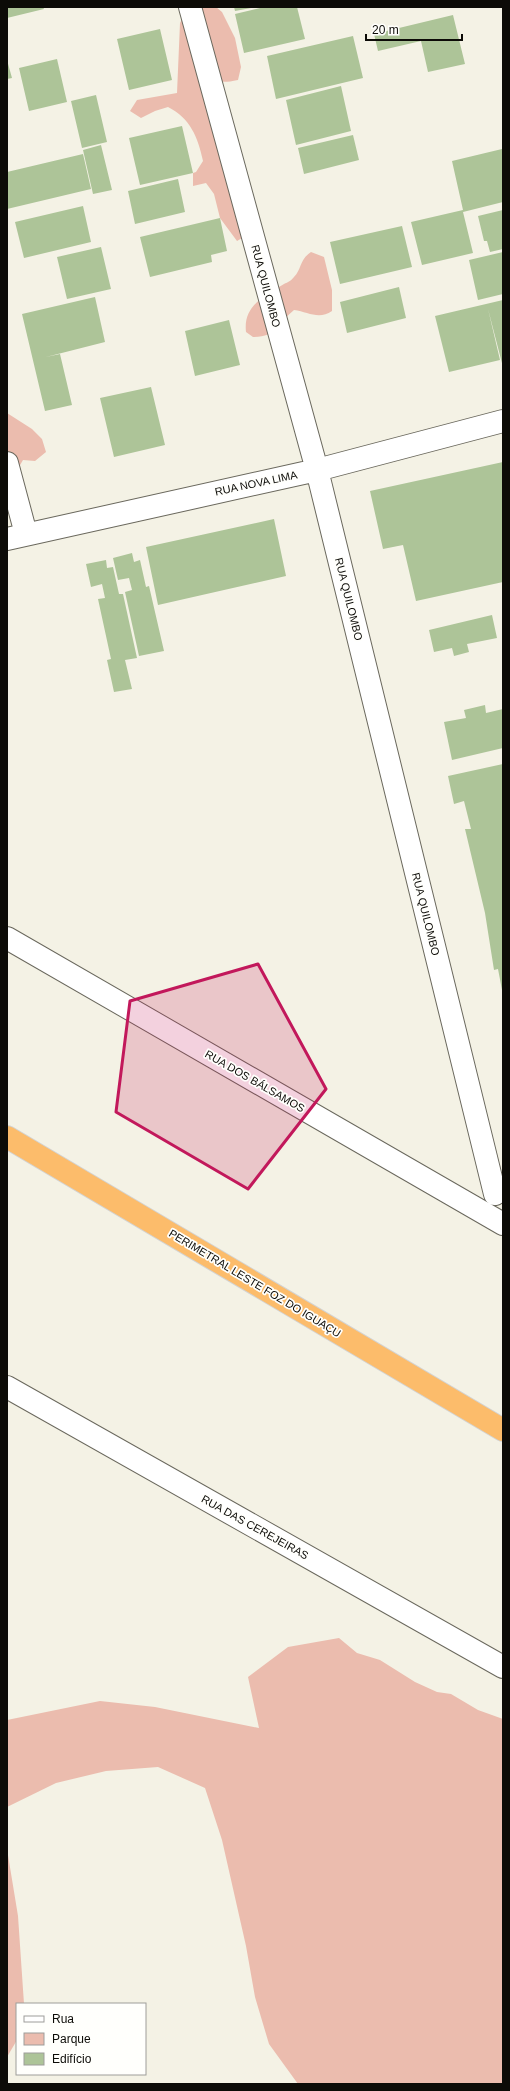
<svg xmlns="http://www.w3.org/2000/svg" width="510" height="2091" font-family="Arial,sans-serif">
  <rect width="100%" height="100%" fill="#f4f2e5"/>
  <path fill="#ebbcae" d="M196,7h20l6,5 13,26 6,29 -3,13c-23,5 -23,-1 -42,-9l53,163 -12,7 -17,-23 -6,-24 -8,-11 -13,3v-13l3,-1 7,-11c-5,-24 -13,-43 -35,-54l-13,4 -14,7 -11,-7 7,-11 40,-7 3,-70 6,-12z
    M311,252l13,5 8,33v21c-13,9 -24,1 -38,-1 -16,13 -17,27 -41,27l-7,-5c-3,-26 18,-36 38,-48 4,-2 7,-3 10,-7 8,-8 5,-17 17,-25z
    M7,413l25,16 10,10 4,13 -11,9 -12,-1 -7,12 -9,33z
    M339,1638l18,15 23,7 35,22 22,10 14,2 27,16 25,9v365h-205l-29,-40 -14,-47 -9,-51 -24,-106 -17,-52 -47,-21 -52,4 -50,12 -49,24v-87l93,-19 55,6 104,21 -11,-51 40,-30z
    M7,1849l11,67 6,88h-7v36l-10,17z"/>
  <path fill="#adc498" d="M7,7h36l1,2 -37,9z
    M234,7h17v1l-16,3z
    M264,7h33l8,32 -61,14 -9,-39z
    M453,15l12,49 -37,8 -7,-31 -43,10 -4,-17z
    M160,29l12,51 -43,10 -12,-51z
    M353,36l10,42 -87,21 -9,-43z
    M57,59l10,43 -38,9 -10,-43z
    M7,60l5,18 -5,1z
    M341,86l10,45 -55,14 -10,-45z
    M96,95l11,47 -25,6 -11,-47z
    M182,126l11,47 -53,12 -11,-47z
    M353,135l6,25 -55,14 -6,-26z
    M101,145l11,45 -19,4 -10,-44z
    M502,149l1,53 -40,10 10,41 -51,12 -11,-43 52,-12 -11,-49z
    M83,154l8,35 -84,20v-37z
    M178,179l7,33 -50,12 -7,-33z
    M83,206l8,36 -67,16 -9,-36z
    M503,210v39l-13,3 -3,-11h-3l-6,-25z
    M220,218l7,33 -16,4 1,7 -62,15 -10,-40z
    M402,226l10,41 -72,17 -10,-42z
    M101,247l10,42 -44,10 -10,-42z
    M503,252v42l-25,6 -9,-40z
    M399,287l7,31 -59,15 -7,-31z
    M95,297l10,45 -59,15 14,-3 12,51 -27,6 -23,-97z
    M503,300v67l-15,-58 12,51 -51,12 -14,-56z
    M229,320l11,45 -45,11 -10,-45z
    M151,387l14,58 -51,12 -14,-59z
    M503,462v120l-87,19 -13,-56 -20,4 -13,-58z
    M274,519l12,57 -128,29 -12,-58z
    M132,553l2,9 6,-2 6,27 3,-1 15,65 -25,5 -14,-64 7,-2 -3,-12 -11,2 -5,-22z
    M106,560l1,8 6,-1 6,27h4l14,64 -12,2 7,29 -18,3 -7,-32 4,-1 -13,-60 7,-1 -3,-14 -11,3 -5,-23z
    M492,615l5,23 -30,6 2,8 -15,4 -2,-8 -18,4 -5,-22z
    M485,705l1,8 17,-4v39l-51,12 -8,-38 22,-4 -2,-8z
    M503,764v226h-1l-4,-21 -4,1 -9,-57 -20,-84h6l-7,-28 -10,3 -6,-28z"/>
  <g fill="none" stroke-linecap="round" stroke-linejoin="round">
    <defs>
      <path id="minor" d="M190,7l127,463 178,724
        M7,463l19,71
        M7,539l310,-69 186,-49
        M7,938l496,286"/>
      <path id="tertiary" d="M7,1387l496,280"/>
      <path id="trunk" d="M7,1137l496,293"/>
    </defs>
    <use href="#minor" stroke="#6a685d" stroke-width="24"/>
    <use href="#tertiary" stroke="#6a685d" stroke-width="24"/>
    <use href="#trunk" stroke="#d3d3d2" stroke-width="24"/>
    <use href="#minor" stroke="#fff" stroke-width="22"/>
    <use href="#tertiary" stroke="#fff" stroke-width="22"/>
    <use href="#trunk" stroke="#fcbc6b" stroke-width="22"/>
  </g>
  <path fill="#c2185b" fill-opacity="0.2" stroke="#c2185b" stroke-width="3" stroke-linejoin="round" d="M258,964l68,125 -78,100 -132,-77 14,-111z"/>
  <g text-anchor="middle" stroke-width="3.5" stroke-linejoin="round" paint-order="stroke">
    <g font-size="11" fill="#0c0b07" stroke="#fffffc">
      <text transform="translate(266 286) rotate(75)" y="4">RUA QUILOMBO</text>
      <text transform="translate(256 483) rotate(-12)" y="4">RUA NOVA LIMA</text>
      <text transform="translate(349 599) rotate(76)" y="4">RUA QUILOMBO</text>
      <text transform="translate(426 914) rotate(76)" y="4">RUA QUILOMBO</text>
      <text transform="translate(255 1081) rotate(30)" y="4">RUA DOS BÁLSAMOS</text>
      <text transform="translate(255 1283) rotate(31)" y="4">PERIMETRAL LESTE FOZ DO IGUAÇU</text>
      <text transform="translate(255 1527) rotate(29)" y="4">RUA DAS CEREJEIRAS</text>
    </g>
  </g>
  <rect width="510" height="2091" fill="none" stroke="#0c0b07" stroke-width="16"/>
  <rect x="16" y="2003" width="130" height="72" fill="#fffffc" stroke="#9e9d9a"/>
  <rect x="24" y="2016" width="20" height="6" fill="#ffffff" stroke="#9e9d9a"/>
  <text x="52" y="2023" font-size="12" fill="#0c0b07">Rua</text>
  <rect x="24" y="2033" width="20" height="12" fill="#ebbcae" stroke="#9e9d9a"/>
  <text x="52" y="2043" font-size="12" fill="#0c0b07">Parque</text>
  <rect x="24" y="2053" width="20" height="12" fill="#adc498" stroke="#9e9d9a"/>
  <text x="52" y="2063" font-size="12" fill="#0c0b07">Edifício</text>
  <path d="M366 34v6h96v-6" fill="none" stroke="#0c0b07" stroke-width="2"/>
  <text x="372" y="34" font-size="12" fill="#0c0b07" stroke="#fffffc" stroke-width="3" paint-order="stroke">20 m</text>
</svg>
